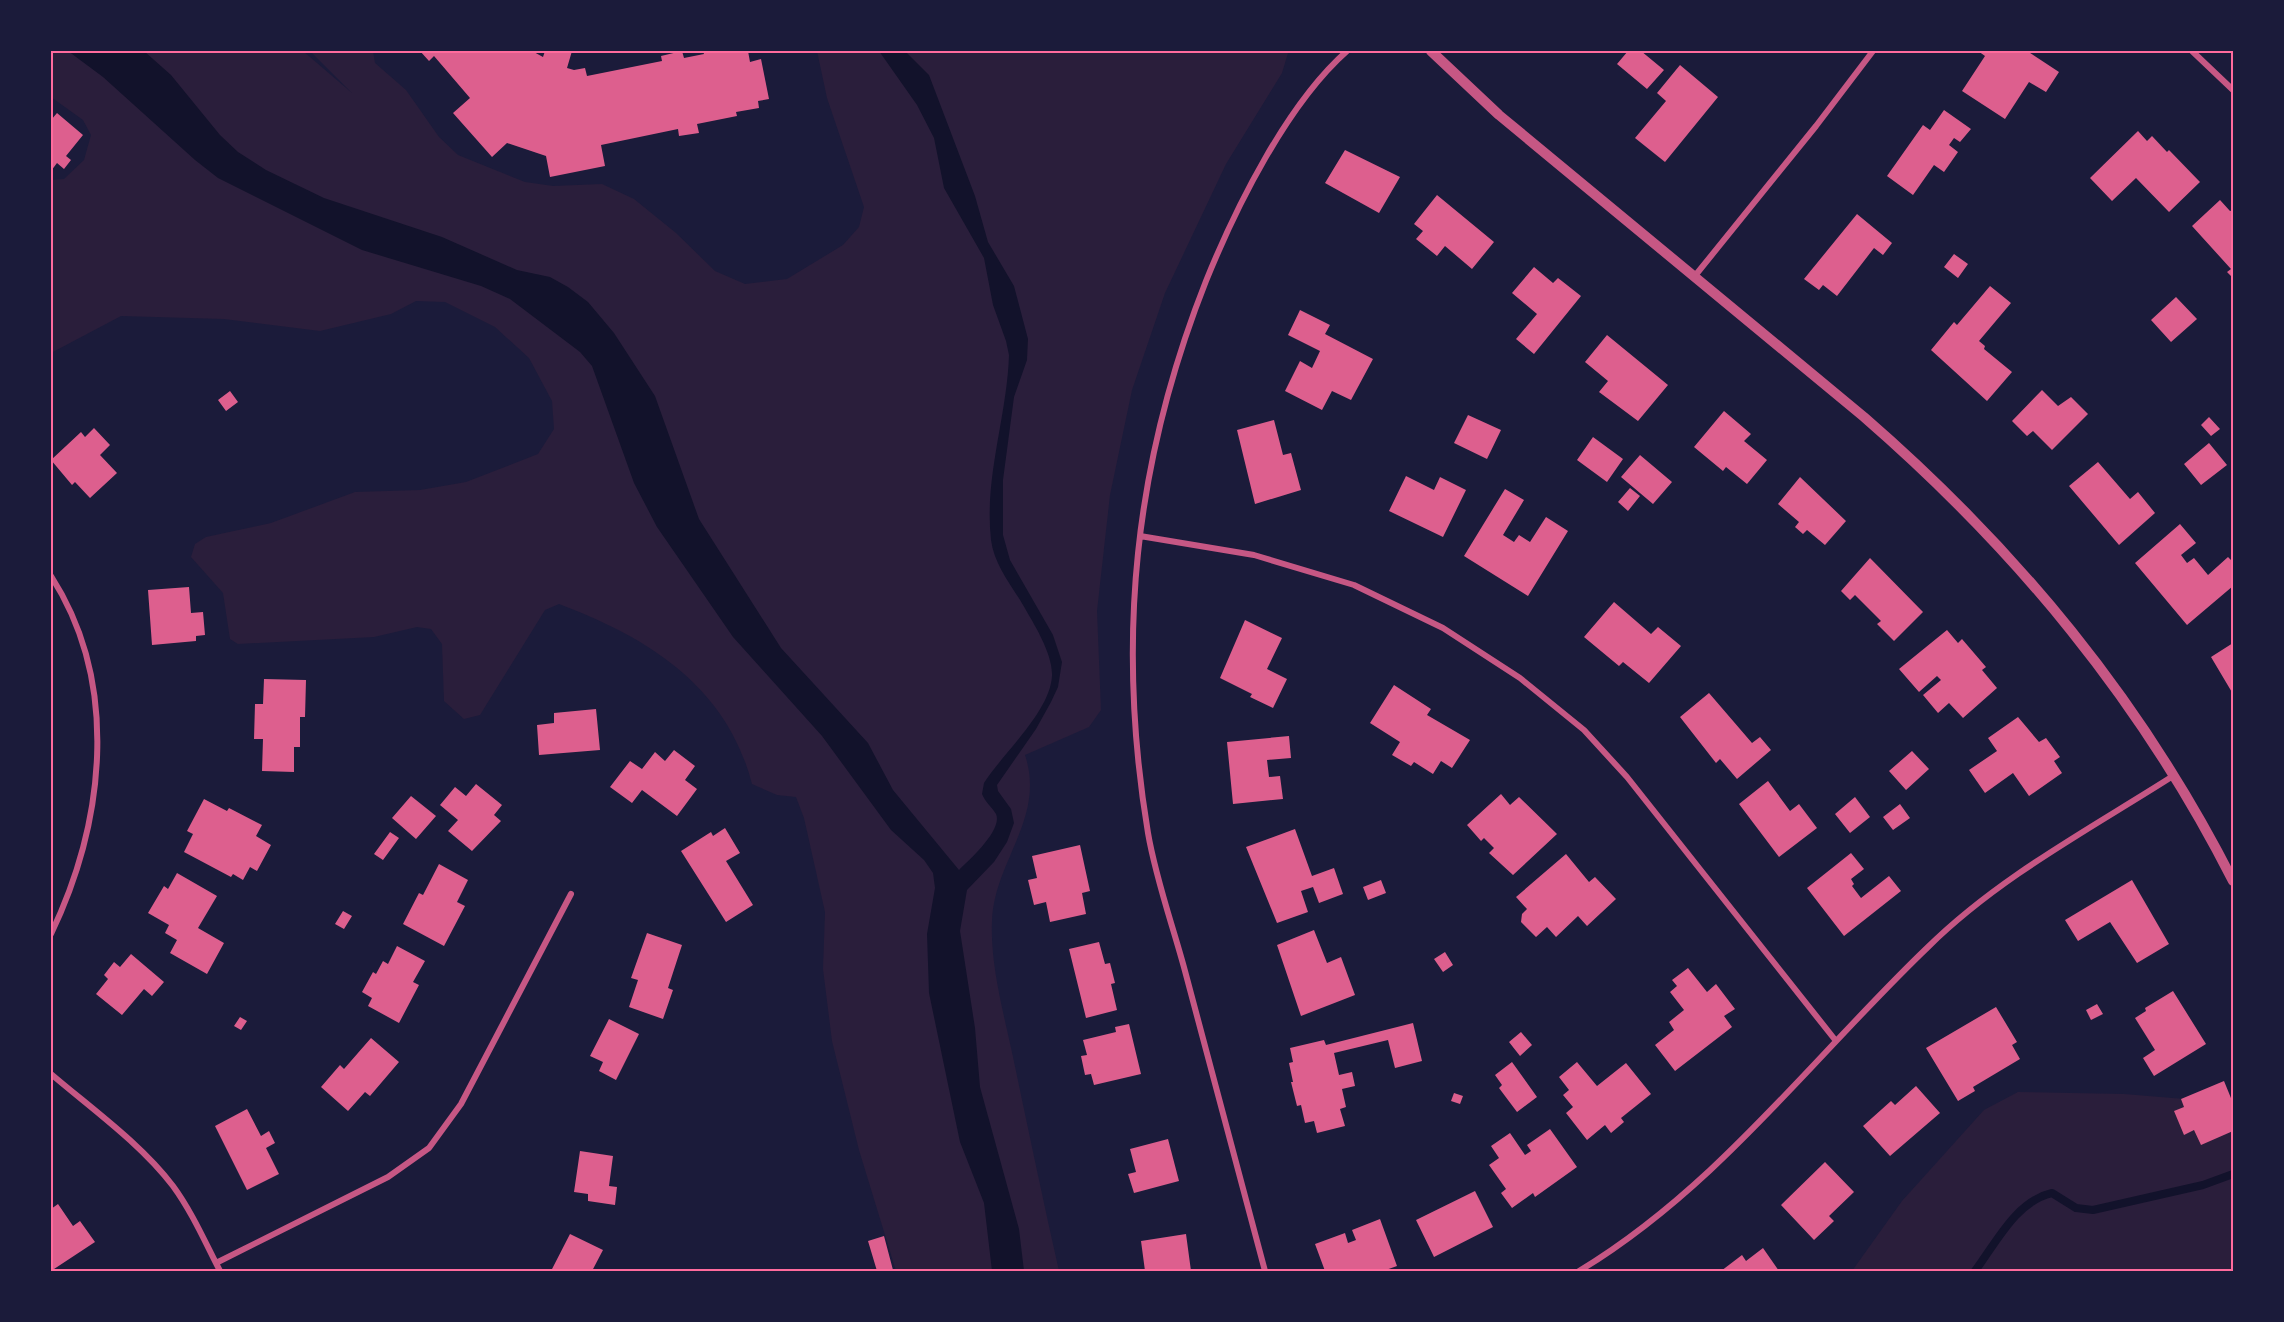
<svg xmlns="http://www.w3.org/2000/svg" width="2284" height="1322" font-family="'IBM Plex Sans',sans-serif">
  <rect width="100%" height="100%" fill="#1b1b3a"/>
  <path fill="#2a1e3b" d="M51,51h252l49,42 -42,-42h63l2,12 31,27 33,47 19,18 67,27 28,4 49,-2 32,15 42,34 39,38 30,13 42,-5 56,-34 16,-18 5,-20 -37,-109 -10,-47h470l1,2 -6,20 -56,91 -61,129 -33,97 -22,105 -13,116 4,99 -12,17 -64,28c21,63 -31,106 -33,166 -2,44 12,93 21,136 15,71 30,143 46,214h-163l-37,-121 -27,-109 -9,-72 2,-57 -21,-94 -8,-21 -19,-2 -25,-11c-25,-98 -105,-147 -193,-180l-14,6 -65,105 -16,4 -20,-18 -2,-57 -11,-15 -14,-2 -43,10 -136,7 -8,-5 -7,-46 -32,-36 4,-13 11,-7 65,-14 84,-31 65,-2 46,-8 72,-28 16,-25 -2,-28 -23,-43 -34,-31 -50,-25 -29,-1 -25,13 -71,17 -96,-12 -103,-3 -70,37v-173l13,-1 20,-19 7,-25 -8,-15 -32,-23z
    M2018,1092l106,2 109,9v168h-381l50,-70 82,-91z"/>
  <path fill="#12122b" d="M68,51h76l27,24 49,60 18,17 28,18 58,28 118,39 75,33 33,7 18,10 20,15 26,31 41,63 44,123 82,129 87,95 25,47 66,80c10,-10 44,-40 37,-56 -4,-7 -11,-12 -14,-20l2,-11c19,-30 66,-71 68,-107 1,-22 -18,-52 -29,-71 -12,-20 -29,-41 -32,-65 -7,-63 16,-123 18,-185l-3,-14 -13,-36 -9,-47 -40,-70 -10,-50 -17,-33 -38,-54h26l24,24 46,121 13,46 26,44 14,53 -1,21 -13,37 -11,83v55l7,25 43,75 9,27 -4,25 -7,15 -15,27 -39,56 1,6 13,18 3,14 -7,19 -13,20 -27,28 -7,41 15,97 5,59 39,142 5,42h-32l-8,-68 -24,-61 -31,-149 -2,-59 8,-46 -2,-15 -9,-13 -33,-30 -69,-94 -89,-99 -76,-110 -23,-44 -42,-117 -12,-14 -70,-53 -29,-13 -119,-36 -144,-72 -23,-18 -92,-83z"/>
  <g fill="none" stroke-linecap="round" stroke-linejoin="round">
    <path stroke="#12122b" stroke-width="8" d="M1975,1271c21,-28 41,-70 77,-78l24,15 17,2 110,-25 30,-11"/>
  </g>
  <path fill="#dd5f8e" d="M420,51h112l11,6 2,-6h27l-5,17 7,2 11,-2 2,8 75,-15 -1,-5 21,-5 2,7 20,-4 -1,-3h45l2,11 11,-3 8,40 -11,2 1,7 -23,4 1,4 -40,8 2,9 -20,3 -1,-7 -77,16 4,21 -55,11 -4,-21 -39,-13 -15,14 -39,-44 17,-15 -36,-42 -5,5z
    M1628,51h13l23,19 -17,19 -30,-25z
    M1978,51h49l32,21 -13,20 -17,-10 -24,37 -43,-28 23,-35z
    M1680,65l38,32 -53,65 -30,-24 31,-37 -9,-8z
    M1944,110l27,19 -11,13 -6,-4 -5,7 9,7 -14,20 -10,-7 -21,30 -26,-19 36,-51 7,5z
    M57,113l26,22 -17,21 5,4 -7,9 -7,-6 -6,8v-51z
    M2138,131l9,10 5,-5 15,16 2,-2 31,32 -31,30 -33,-34 -24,23 -22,-23z
    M1345,150l55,27 -21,36 -54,-30z
    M1437,195l57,47 -22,27 -27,-23 -8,10 -21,-17 7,-8 -9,-7z
    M2220,200l10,11 3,-1v68l-6,-6 4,-3 -39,-43z
    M1857,214l35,29 -9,12 -9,-7 -37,48 -14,-11 -4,5 -15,-11z
    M1954,254l14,10 -10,14 -14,-11z
    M1534,267l19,16 5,-5 23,18 -47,58 -18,-15 21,-25 -25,-21z
    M1990,286l21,17 -32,38 6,5 -1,3 28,23 -25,29 -56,-51 23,-28 3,3z
    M2176,297l21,22 -26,23 -20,-22z
    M1300,310l30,15 -5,9 48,25 -22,41 -19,-9 -10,19 -37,-19 15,-30 12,7 8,-17 -32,-16z
    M1607,335l61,50 -30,36 -39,-29 9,-11 -23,-19z
    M2042,390l16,16 13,-9 17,17 -36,36 -19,-19 -6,5 -15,-15z
    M230,391l8,11 -12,9 -8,-11z
    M1724,411l27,23 -7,7 23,19 -20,24 -21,-17 -3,4 -29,-24z
    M1468,415l33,15 -14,29 -33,-16z
    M2209,417l11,12 -9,7 -10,-11z
    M1274,420l9,35 8,-2 10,37 -46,14 -18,-74z
    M94,428l16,17 -10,10 17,18 -27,25 -15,-16 -3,3 -21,-25 30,-28 4,5z
    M1593,437l30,22 -16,23 -30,-22z
    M2209,443l18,22 -26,20 -17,-21z
    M1640,455l32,27 -19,22 -32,-27z
    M2098,462l32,37 8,-7 17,21 -36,32 -50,-59z
    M1406,476l28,14 6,-13 26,13 -23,47 -54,-26z
    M1800,477l46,44 -21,24 -18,-15 -4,4 -8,-7 4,-5 -21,-18z
    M1630,488l10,8 -12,15 -10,-9z
    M1505,489l19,11 -21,35 11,7 5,-7 11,7 16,-25 22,14 -40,65 -64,-40z
    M2180,524l16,19 -15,12 6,8 7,-5 14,17 20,-18 5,5v24l-46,39 -52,-62z
    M1870,558l53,54 -29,29 -17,-17 4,-3 -26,-26 -5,5 -9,-9z
    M189,587l2,26 12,-1 2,23 -9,1v5l-44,4 -4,-55z
    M1614,602l37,32 7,-7 23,19 -32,37 -26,-21 -4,4 -35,-29z
    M1245,620l37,18 -15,31 20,10 -14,29 -23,-11 2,-3 -32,-16z
    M1947,630l11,13 4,-4 24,28 -4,3 15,18 -34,30 -14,-15 -11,10 -15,-18 18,-15 -4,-4 -18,16 -20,-23z
    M2233,643v51l-22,-37z
    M264,679l42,1 -1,37h-5v30h-6v25l-32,-1 1,-32h-9l1,-35h8z
    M1394,685l37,24 -4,6 43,25 -18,28 -11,-7 -8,13 -19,-12 -3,4 -19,-11 8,-13 -30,-19z
    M1709,693l43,50 8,-6 11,13 -34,29 -17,-20 -4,4 -36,-46z
    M596,709l4,41 -61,5 -2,-30 17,-2v-10z
    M2018,717l21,25 7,-4 14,19 -6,4 8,12 -33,23 -16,-23 -28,20 -16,-23 28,-19 -9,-13z
    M1289,736l2,22 -24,2 2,17 11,-1 3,23 -50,5 -6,-62z
    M674,750l21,16 -10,14 12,9 -20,27 -35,-26 -10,13 -22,-16 20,-26 12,8 13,-17 10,9z
    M1912,751l17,18 -23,21 -17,-19z
    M1768,781l22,30 9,-7 18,24 -38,29 -40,-53z
    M476,784l26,21 -8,10 7,6 -29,30 -24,-20 10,-11 -18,-15 15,-18 11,9z
    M1501,794l9,11 9,-8 38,37 -44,41 -24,-22 5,-5 -10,-10 -3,3 -14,-16z
    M411,796l25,20 -20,23 -24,-21z
    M1855,797l15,20 -20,16 -15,-19z
    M204,799l23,12 2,-3 33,17 -6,11 15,9 -14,26 -7,-4 -7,13 -10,-6 -2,3 -47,-25 9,-18 -6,-3z
    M1900,804l10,14 -17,12 -10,-13z
    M725,828l15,25 -14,8 27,44 -27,17 -45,-71 30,-19 2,4z
    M1295,829l17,47 22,-8 9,26 -24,9 -6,-16 -12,4 7,21 -31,11 -31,-76z
    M390,832l9,6 -16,22 -9,-6z
    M1080,845l10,46 -8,2 4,21 -36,8 -4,-20 -12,3 -6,-25 9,-2 -5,-22z
    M1851,853l13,16 -13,10 3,5 -2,2 9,12 28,-22 12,15 -57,45 -37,-48z
    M1566,854l23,28 6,-5 21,22 -29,27 -9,-10 -22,21 -9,-10 -11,10 -15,-15 1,-8 5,-5 -11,-12z
    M439,864l29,16 -11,22 8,4 -21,40 -41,-22 16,-31 4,2z
    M177,873l40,23 -19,32 26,15 -17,31 -37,-21 7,-13 -12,-7 4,-8 -21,-12 16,-27 4,3z
    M1381,880l5,13 -18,7 -5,-13z
    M2132,880l37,64 -32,19 -27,-41 -32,19 -13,-21z
    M343,911l9,5 -8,13 -9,-5z
    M1314,930l13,33 14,-6 14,38 -54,21 -24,-71z
    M647,933l35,12 -14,43 5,2 -10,29 -34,-12 9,-27 -7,-2z
    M1099,942l6,22 5,-1 5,20 -4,1 6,26 -31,8 -17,-69z
    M397,946l28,15 -12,21 6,3 -20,38 -31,-17 4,-8 -10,-6 11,-20 3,2 7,-13 5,3z
    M1445,952l8,13 -10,7 -9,-13z
    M131,954l33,28 -12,14 -8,-7 -22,26 -26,-21 12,-15 -4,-4 10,-13 6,5z
    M1688,968l19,24 9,-8 19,25 -11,7 8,11 -57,44 -20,-26 19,-15 -5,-8 15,-12 -14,-18 7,-6 -5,-6z
    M2173,991l33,53 -52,32 -11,-18 12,-8 -20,-32 11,-7 -1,-3z
    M2097,1004l6,10 -12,6 -5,-10z
    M1996,1007l21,35 -5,3 8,14 -47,28 2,4 -17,10 -32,-53z
    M240,1017l7,4 -6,9 -7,-4z
    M609,1019l30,15 -23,46 -17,-9 4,-9 -13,-6z
    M1413,1023l9,38 -27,7 -7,-28 -54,13 5,22 13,-3 3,14 -13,3 4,18 -6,2 5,17 -28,7 -3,-12 -9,2 -4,-18 -4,1 -6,-24h2l-4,-19 4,-1 -3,-14 34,-8 2,5z
    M1129,1024l12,50 -47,11 -3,-11 -6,1 -4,-19 6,-1 -4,-15 33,-8 -1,-5z
    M1521,1032l11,13 -12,11 -11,-14z
    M371,1038l28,24 -29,34 -5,-4 -17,19 -27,-24 19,-22 4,4z
    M1512,1062l25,35 -20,15 -18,-24 3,-3 -7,-10z
    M1577,1062l20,24 29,-23 25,31 -30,24 3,4 -13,11 -6,-8 -18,15 -21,-27 7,-6 -10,-12 6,-5 -10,-13z
    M2224,1081l9,22v28l-32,14 -7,-15 -10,5 -10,-24 10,-4 -3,-8z
    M1916,1086l24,27 -50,43 -27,-30 28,-25 4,4z
    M1454,1093l9,3 -3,8 -9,-3z
    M247,1109l14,27 8,-5 6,12 -9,5 13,26 -32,16 -32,-64z
    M1550,1129l27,38 -42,30 -2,-4 -21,15 -11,-15 5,-4 -17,-24 10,-7 -8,-12 19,-13 15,22 6,-4 -4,-6z
    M1168,1139l11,42 -45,12 -6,-19 8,-2 -6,-23z
    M580,1151l33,5 -4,30 8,1 -2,18 -27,-4v-7l-14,-2z
    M1825,1162l29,30 -25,24 5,5 -20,19 -33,-35z
    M1475,1191l18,36 -59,30 -18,-37z
    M58,1204l15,22 7,-5 15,21 -44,29v-62z
    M1380,1219l17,47 -14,5h-58l-10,-27 30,-11 3,10 8,-3 -4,-10z
    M570,1234l33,16 -11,21h-41z
    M1186,1234l5,37h-46l-4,-30z
    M884,1236l9,34 -16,1 -9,-30z
    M1763,1248l16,23h-58l21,-16 4,6z"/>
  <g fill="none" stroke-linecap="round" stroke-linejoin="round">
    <path stroke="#c65784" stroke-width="6" d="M2192,51l41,39
      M1694,277l122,-151 57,-75
      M1140,536l114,19 100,30 89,43 77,50 64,52 43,47 209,264
      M51,576c70,109 53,247 0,358
      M51,1074c41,35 89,69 122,112 19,26 32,56 47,85
      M216,1263l172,-86 41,-29 32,-44 110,-210
      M1265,1271c-26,-100 -54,-200 -80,-300 -12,-45 -29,-91 -37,-138 -32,-192 -14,-370 58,-552 30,-74 81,-177 141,-230
      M1579,1271c138,-83 234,-214 349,-324 71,-70 162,-118 245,-171"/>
    <path stroke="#c65784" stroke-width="10" d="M1431,51l68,64 365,302c153,133 277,283 369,464"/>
  </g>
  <rect width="2284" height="1322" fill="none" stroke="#1b1b3a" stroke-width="105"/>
  <rect x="52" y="52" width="2180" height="1218" fill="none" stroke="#ff6b9d" stroke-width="2"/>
</svg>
